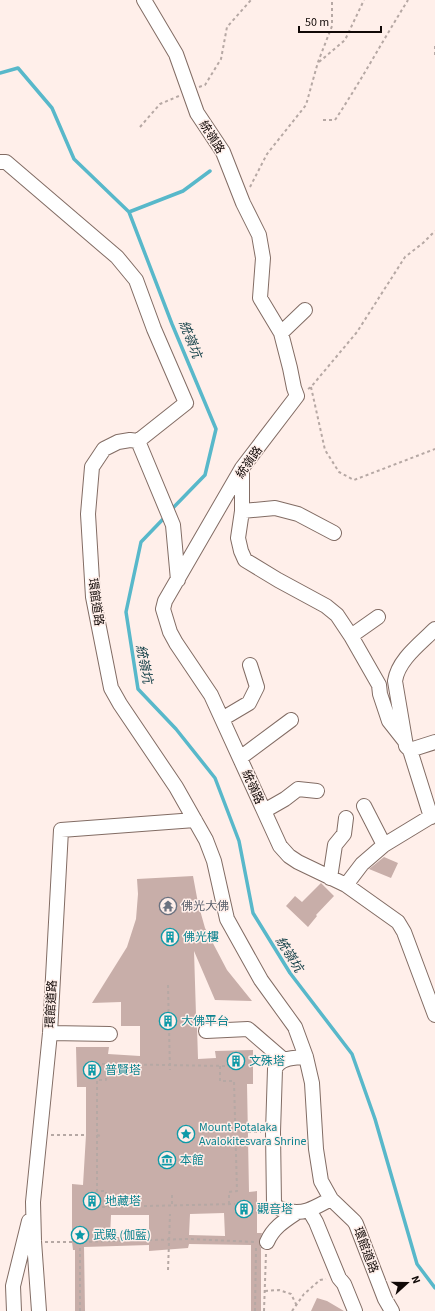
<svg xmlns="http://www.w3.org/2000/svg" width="435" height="1311" font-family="'Source Sans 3','Noto Sans TC',sans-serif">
  <rect width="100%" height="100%" fill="#ffefea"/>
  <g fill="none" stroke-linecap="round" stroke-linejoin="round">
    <path stroke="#58b8ca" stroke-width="3.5" d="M0,73l18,-5 34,40 22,51 55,53 43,112 44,105 -11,46 -35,36
      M129,212l54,-21 27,-20
      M166,516l-25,26 -15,70 12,77 38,40 39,49 24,63 14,72 37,60 62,81 23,65 42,145 18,24"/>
  </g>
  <path fill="#c8aea9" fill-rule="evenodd" d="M384,857l14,6 -7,15 -22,-9z
    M193,876l5,27 7,25 22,42 25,31 -37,-1 -21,-49 2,64h16v7l-7,1 -8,4 1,32 18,-1 -1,-7 38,-1v34h-6l2,108 8,-1v42h5l-3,9 2,6v63h-10v-66l-62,-1 -1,4 -39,3v-6l-65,2 1,64h-10v-61h-2l-1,-8v-58l11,1 3,-50v-48h-9l-1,-40h33l-1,7 32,2v-30h-19v-24l-29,1 35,-56 9,-28 2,-25 -1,-15zM224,1213l1,23 -36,-1 1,-21zM111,1215h38v22h-39z
    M321,883l13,13 -18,19 1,1 -9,11 -22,-21 9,-10 7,6z
    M317,1298l10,3 17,10h-33z"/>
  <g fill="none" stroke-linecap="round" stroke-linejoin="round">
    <defs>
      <path id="minor" d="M144,0l32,54 21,59 26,39 20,51 16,32 4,23 -3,40 21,35 9,35 4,20 3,8 -55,72 -77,133 -2,8 7,23 6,11 35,52 69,151 9,10 9,6 48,23 52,37 6,10 31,83
        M0,162h6l111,95 19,23 18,49 32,74 -48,38
        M281,333l24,-23
        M242,469v42l-4,27 3,13 4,9 33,20 48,26 11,9 14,21 28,49 1,9 9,27 15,19
        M242,511l33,-3 23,6 36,19
        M178,580l-5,-55 -35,-84 -8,-1 -12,2 -14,7 -12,18 -4,47 5,83 18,91 9,16 56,83 30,53 8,21 13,58 34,61 34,47 11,30 6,26 4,66 5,32 10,18 23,22 2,3 29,75 7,12
        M435,629c-15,15 -37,31 -40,52l11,65 4,4 25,-8
        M351,636l27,-19
        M222,719l27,-16 8,-16 -7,-22
        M410,750l21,67
        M240,758l51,-38
        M364,806l20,39
        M264,811l21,-12 13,-10 19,2
        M330,878l5,-33 9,-11 2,-16
        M346,885l16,-21 22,-19 51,-31
        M206,1031l42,-2 36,31
        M50,1033l60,1
        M306,1057c-11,1 -26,0 -31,12l-2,63 1,72c4,5 9,6 15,7 16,4 28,-5 42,-12
        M309,1210l7,12 23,56 5,6 11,27
        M267,1242c6,-14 17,-21 29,-29
        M14,1311l-1,-25 16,-65
        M39,1311l-5,-70 -1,-39 17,-169 11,-203 134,-10"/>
    </defs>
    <use href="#minor" stroke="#826c64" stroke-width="16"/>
    <path stroke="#b6a8a4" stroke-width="2" stroke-dasharray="3 3" stroke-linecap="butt" d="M435,46v10
      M319,62l26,-22 19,-40
      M199,87l6,-2 16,-26 6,-32 24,-27
      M323,120h12c26,-39 48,-80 73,-120
      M140,127l20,-23 19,-8
      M250,187l17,-33 39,-49 12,-43 14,-36v-26
      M311,387l14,63 14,22 15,8 81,-31
      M308,389l3,-2 46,-55 48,-75 18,-14 12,-12
      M168,985l2,85
      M102,1064l125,2
      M220,1066v15h14l3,110 -8,1v12
      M229,1131h6
      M248,1132h13
      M51,1135h35
      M97,1135l4,1
      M172,1195v10
      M102,1207l133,-3
      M106,1207v-16h-9v-111h9l1,-16
      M45,1242h35
      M168,1270l2,-56
      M265,1291l14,-1 12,4 5,10
      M80,1311v-69l109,-3 67,3
      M255,1311l1,-63
      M264,1311l2,-58
      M292,1311l12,-17 16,-14 6,-1"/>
    <use href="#minor" stroke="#fff" stroke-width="14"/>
  </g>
  <defs>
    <symbol id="temple-ring" viewBox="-11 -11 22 22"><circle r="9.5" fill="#ffefea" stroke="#6b7280" stroke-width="1.5"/><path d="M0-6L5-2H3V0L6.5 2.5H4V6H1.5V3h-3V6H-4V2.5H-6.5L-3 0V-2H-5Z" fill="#6b7280"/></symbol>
    <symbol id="building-ring" viewBox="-11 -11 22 22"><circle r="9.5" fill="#ffefea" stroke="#0f9aa8" stroke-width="1.5"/><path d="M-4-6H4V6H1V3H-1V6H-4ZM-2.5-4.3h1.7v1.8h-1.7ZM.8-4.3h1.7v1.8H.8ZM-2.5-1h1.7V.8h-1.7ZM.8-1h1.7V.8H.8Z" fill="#0f9aa8"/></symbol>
    <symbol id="sight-ring" viewBox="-11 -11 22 22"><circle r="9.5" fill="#ffefea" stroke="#0f9aa8" stroke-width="1.5"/><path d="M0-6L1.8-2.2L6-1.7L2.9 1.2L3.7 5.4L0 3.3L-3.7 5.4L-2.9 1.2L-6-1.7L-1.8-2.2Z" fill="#0f9aa8"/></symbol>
    <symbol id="museum-ring" viewBox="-11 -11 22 22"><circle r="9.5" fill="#ffefea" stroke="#0f9aa8" stroke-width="1.5"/><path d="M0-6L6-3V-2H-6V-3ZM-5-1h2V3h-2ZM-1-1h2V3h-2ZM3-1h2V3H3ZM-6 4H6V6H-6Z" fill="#0f9aa8"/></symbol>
  </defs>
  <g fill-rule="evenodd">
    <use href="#temple-ring" x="158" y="896" width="20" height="20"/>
    <use href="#building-ring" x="160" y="927" width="20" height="20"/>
    <use href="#building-ring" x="158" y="1011" width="20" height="20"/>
    <use href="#building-ring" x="226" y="1051" width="20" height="20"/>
    <use href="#building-ring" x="82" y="1060" width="20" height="20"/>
    <use href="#sight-ring" x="176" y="1124" width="20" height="20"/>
    <use href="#museum-ring" x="157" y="1150" width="20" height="20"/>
    <use href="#building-ring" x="82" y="1191" width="20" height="20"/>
    <use href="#building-ring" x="234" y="1199" width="20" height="20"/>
    <use href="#sight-ring" x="70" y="1225" width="20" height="20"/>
  </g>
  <g text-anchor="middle" stroke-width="3" stroke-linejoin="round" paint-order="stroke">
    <g font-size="12" fill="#110907" stroke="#ffefea">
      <text transform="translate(212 137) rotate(58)" y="4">統嶺路</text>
      <text transform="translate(249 462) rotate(-55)" y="4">統嶺路</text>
      <text transform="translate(96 602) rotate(82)" y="4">環館道路</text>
      <text transform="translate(253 787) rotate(66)" y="4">統嶺路</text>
      <text transform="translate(51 1004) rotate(-87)" y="4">環館道路</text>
      <text transform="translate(366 1250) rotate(69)" y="4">環館道路</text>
    </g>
    <g font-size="12" fill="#5b616d" stroke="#ffefea" text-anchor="start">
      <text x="181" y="910">佛光大佛</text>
    </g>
    <g font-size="12" fill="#0d838f" stroke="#ffefea" text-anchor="start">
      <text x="183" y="941">佛光樓</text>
      <text x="181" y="1025">大佛平台</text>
      <text x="249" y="1065">文殊塔</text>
      <text x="105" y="1074">普賢塔</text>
      <text x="199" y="1131">Mount Potalaka<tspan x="199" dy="14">Avalokitesvara Shrine</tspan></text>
      <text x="180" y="1164">本館</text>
      <text x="105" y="1205">地藏塔</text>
      <text x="257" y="1213">觀音塔</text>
      <text x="93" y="1239">武殿 (伽藍)</text>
    </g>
    <g font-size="13" font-style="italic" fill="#19444c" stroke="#ffefea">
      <text transform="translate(191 339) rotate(68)" y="5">統嶺坑</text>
      <text transform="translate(145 664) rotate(79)" y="5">統嶺坑</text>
      <text transform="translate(290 954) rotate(57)" y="5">統嶺坑</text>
    </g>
  </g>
  <g transform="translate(407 1283) rotate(69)" stroke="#ffefea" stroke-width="3" paint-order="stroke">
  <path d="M0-3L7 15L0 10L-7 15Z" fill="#110907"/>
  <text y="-6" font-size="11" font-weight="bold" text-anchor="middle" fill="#110907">N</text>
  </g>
  <path d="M299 26v6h82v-6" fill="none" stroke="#110907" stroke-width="2"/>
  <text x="305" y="26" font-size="12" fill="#110907" stroke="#ffefea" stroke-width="3" paint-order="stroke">50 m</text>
</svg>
